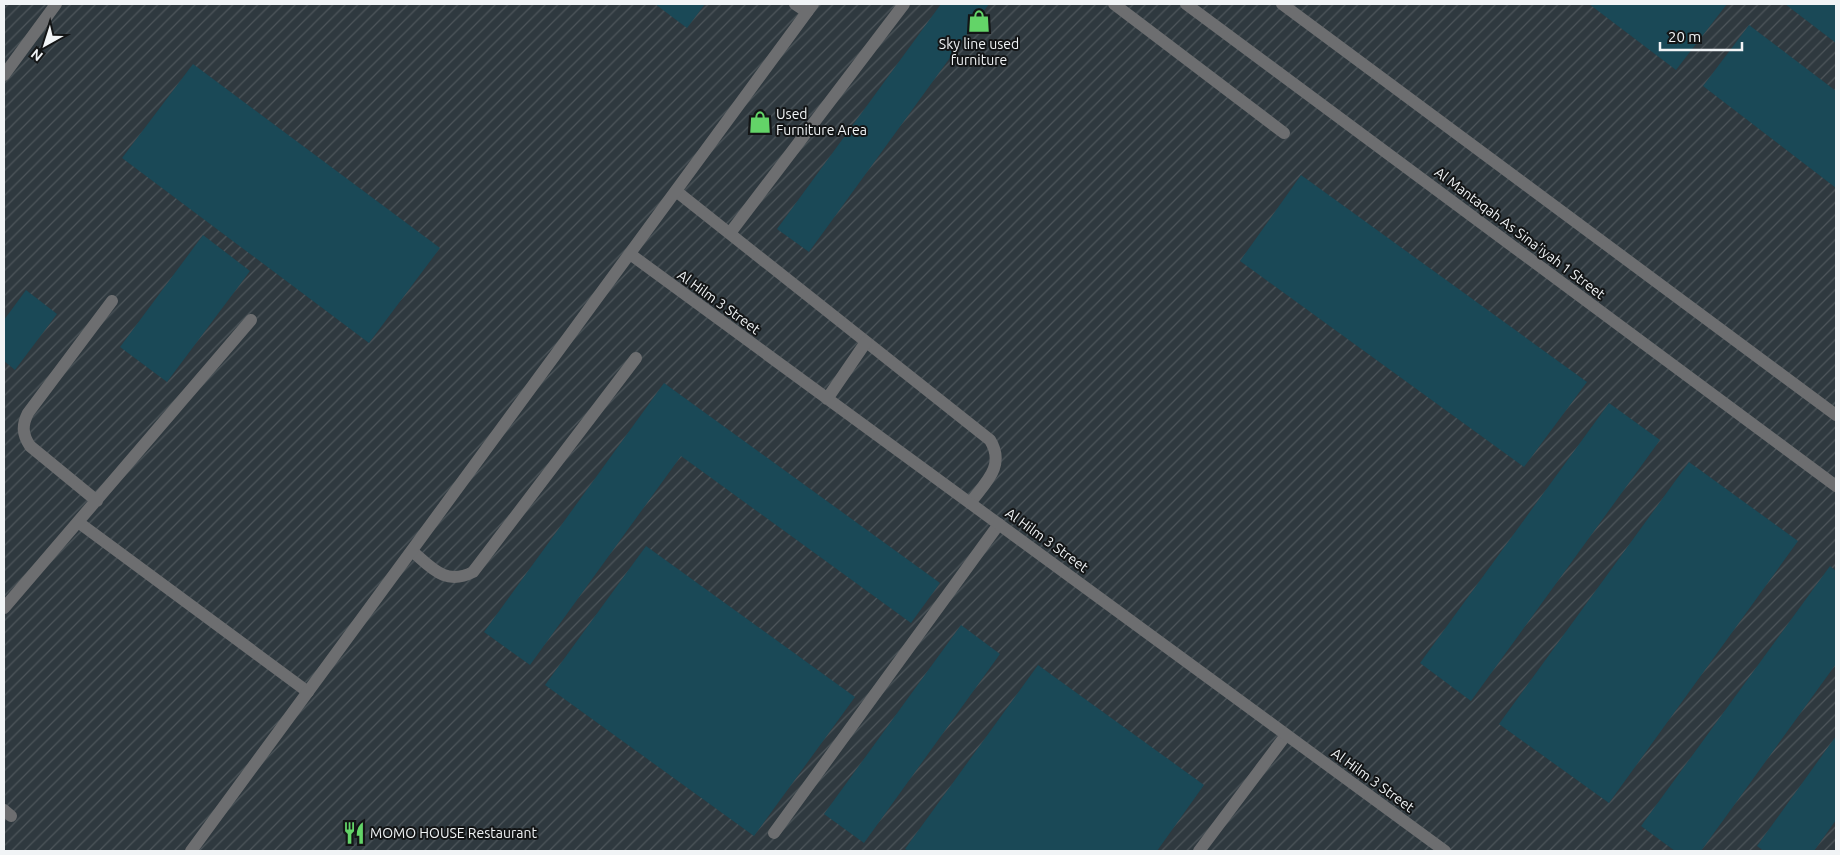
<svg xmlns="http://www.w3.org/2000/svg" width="1840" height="855" font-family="Ubuntu,sans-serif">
  <defs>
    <pattern id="industrial-furrows" width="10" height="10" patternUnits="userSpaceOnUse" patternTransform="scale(1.25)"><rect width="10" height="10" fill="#2f393f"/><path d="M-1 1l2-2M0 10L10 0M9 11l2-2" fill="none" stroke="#4e565b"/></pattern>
  </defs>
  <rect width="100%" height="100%" fill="#282c2f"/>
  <path fill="url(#industrial-furrows)" d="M4,4h1832v847h-1832z"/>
  <path fill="#1a4957" d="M655,4h50l-18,24z
    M941,4h48l-180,248 -32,-23z
    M1589,4h138l-51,66z
    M1785,4h51v39z
    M1749,25l87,66v97l-133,-102z
    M193,64l247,184 -71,95 -247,-185z
    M1301,175l286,207 -63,85 -284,-206z
    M203,235l47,36 -83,111 -47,-35z
    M26,290l31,24 -42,56 -11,-9v-41z
    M664,383l276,200 -29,40 -230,-167 -151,209 -46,-33z
    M1609,403l51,37 -189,261 -51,-38z
    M1689,462l109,79 -189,262 -110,-79z
    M646,546l209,151 -101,139 -209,-151z
    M1830,566l6,5v93l-135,187h-26l-34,-25z
    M961,625l39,29 -136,189 -40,-29z
    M1038,665l166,120 -47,66h-248l-4,-2z
    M1836,736v84l-22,31h-50l-7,-5z"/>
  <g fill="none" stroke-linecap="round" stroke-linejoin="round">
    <path stroke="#6d6e70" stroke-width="12" d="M795,4l12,8
      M1114,4l170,129
      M676,191l314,249c16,26 -5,43 -20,63
      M730,233l174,-229
      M97,501l-67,-55c-8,-12 -8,-21 -2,-33l84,-112
      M78,522l230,170
      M412,551c20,17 33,35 61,21l163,-214
      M4,608l247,-288
      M4,810l7,6
      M774,833l225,-309
      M1199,851l87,-116"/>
    <path stroke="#6d6e70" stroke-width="12" d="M630,254l815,597
      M827,399l39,-57
      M191,851l622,-847"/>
    <path stroke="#6d6e70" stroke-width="12" d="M1186,4l650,482
      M1282,4l554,411
      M4,75l52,-71"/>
  </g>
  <defs>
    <symbol id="shop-bare" viewBox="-9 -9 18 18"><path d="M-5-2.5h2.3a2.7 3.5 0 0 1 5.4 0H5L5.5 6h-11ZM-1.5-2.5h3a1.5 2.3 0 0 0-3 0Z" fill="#63d468" stroke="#131516" stroke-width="2.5" paint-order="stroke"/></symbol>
    <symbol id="restaurant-bare" viewBox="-9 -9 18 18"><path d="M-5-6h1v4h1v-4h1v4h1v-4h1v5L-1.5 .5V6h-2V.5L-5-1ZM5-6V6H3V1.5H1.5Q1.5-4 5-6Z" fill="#63d468" stroke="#131516" stroke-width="2.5" paint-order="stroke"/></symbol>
  </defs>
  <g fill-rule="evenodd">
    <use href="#shop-bare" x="963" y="5" width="32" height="32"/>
    <use href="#shop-bare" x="744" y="106" width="32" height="32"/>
    <use href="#restaurant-bare" x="338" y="817" width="32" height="32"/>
  </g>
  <g text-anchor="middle" stroke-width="4" stroke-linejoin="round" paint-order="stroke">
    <g font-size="14" fill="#f1f4f6" stroke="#131516" text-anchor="start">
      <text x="979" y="49" text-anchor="middle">Sky line used<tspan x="979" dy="16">furniture</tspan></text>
      <text x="776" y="119">Used<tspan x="776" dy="16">Furniture Area</tspan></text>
      <text x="370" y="838">MOMO HOUSE Restaurant</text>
    </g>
    <g font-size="14" fill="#f1f4f6" stroke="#131516">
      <text transform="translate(1520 233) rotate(37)" y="5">Al Mantaqah As Sina'iyah 1 Street</text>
      <text transform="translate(719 302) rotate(36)" y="5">Al Hilm 3 Street</text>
      <text transform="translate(1047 540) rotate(36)" y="5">Al Hilm 3 Street</text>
      <text transform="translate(1373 780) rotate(36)" y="5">Al Hilm 3 Street</text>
    </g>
  </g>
  <rect width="1840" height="855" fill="none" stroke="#f1f4f6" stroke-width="10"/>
  <g transform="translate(45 45) rotate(219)" stroke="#131516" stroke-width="4" paint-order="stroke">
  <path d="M0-4L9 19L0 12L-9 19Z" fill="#f1f4f6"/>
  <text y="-8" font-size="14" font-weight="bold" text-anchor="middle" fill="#f1f4f6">N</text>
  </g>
  <path d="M1660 42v8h82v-8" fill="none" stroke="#f1f4f6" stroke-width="2.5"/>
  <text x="1668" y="42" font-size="15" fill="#f1f4f6" stroke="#131516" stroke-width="4" paint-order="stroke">20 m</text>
</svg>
